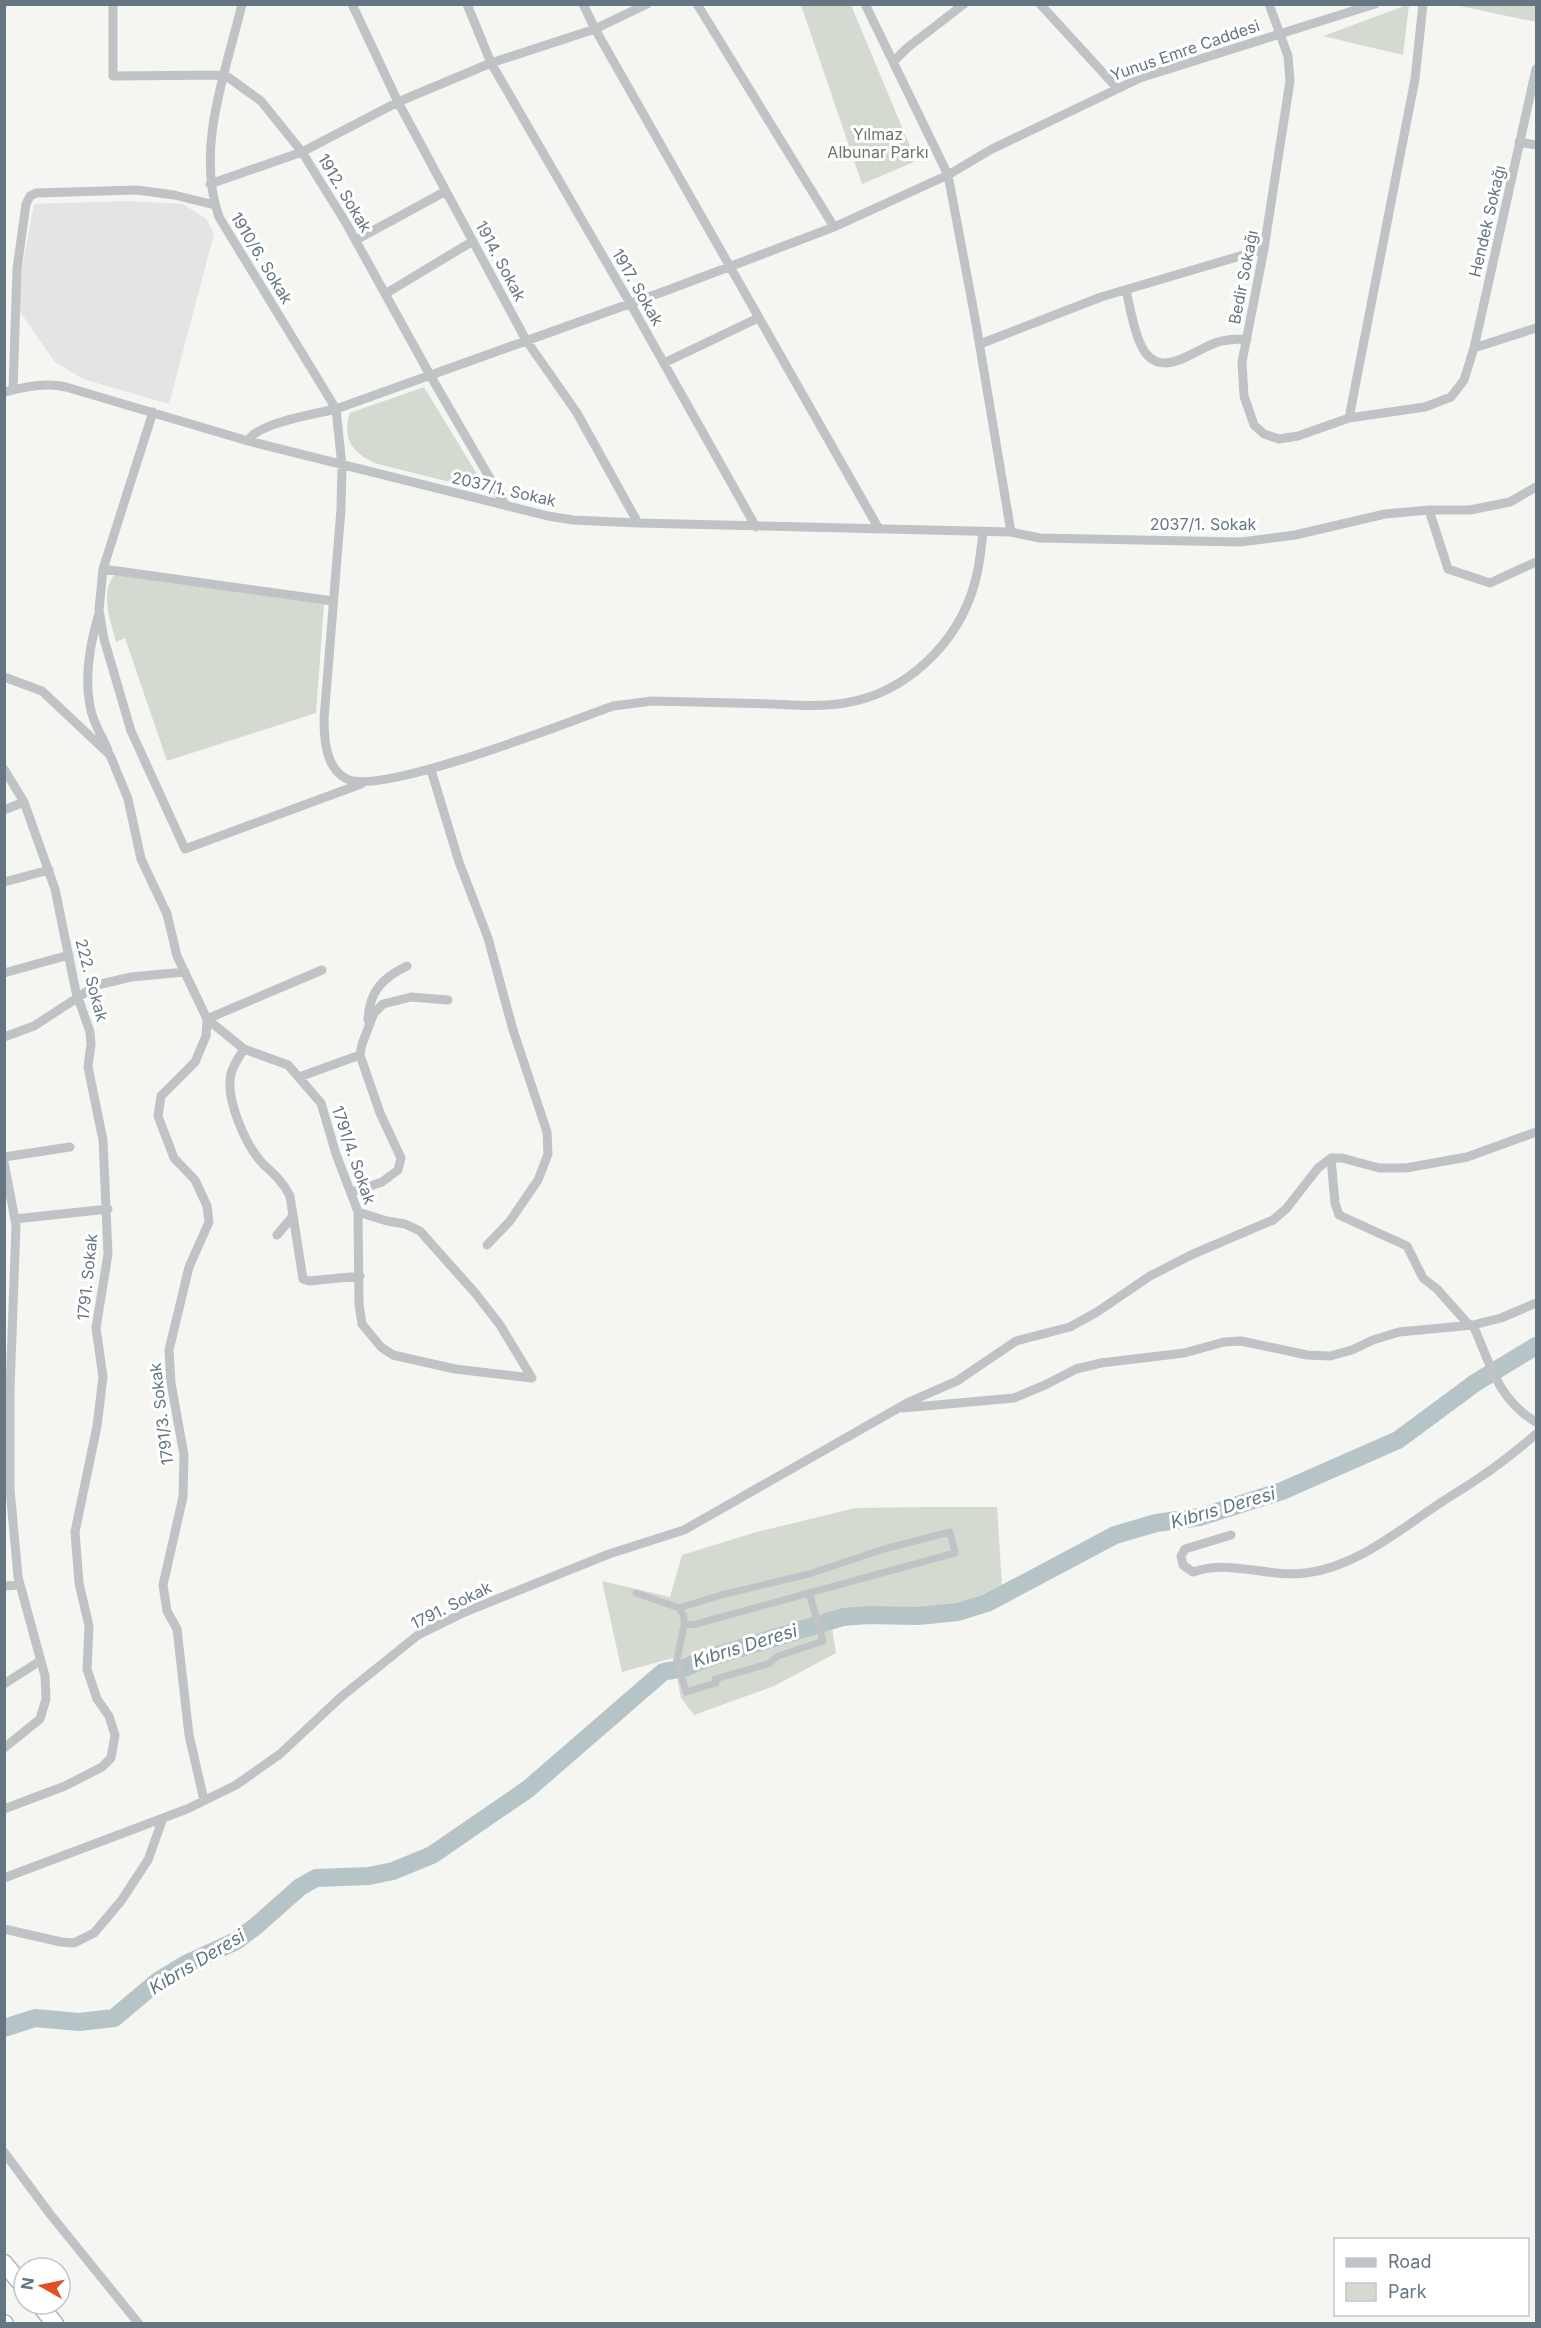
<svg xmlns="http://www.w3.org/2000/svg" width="1541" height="2328" font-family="Inter,sans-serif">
  <rect width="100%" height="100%" fill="#f5f5f2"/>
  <path fill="#e3e4e3" d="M127,201l56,3 23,15 8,15 -45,170 -86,-25 -29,-18 -35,-51 2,-36 13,-70z"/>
  <path fill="#d5dad1" d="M801,5h50l61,146 2,11 -52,22z
    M1407,5h2l-6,50 -80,-19z
    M1455,5h81v17z
    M424,387l62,102 -4,1 -104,-26c-24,-9 -37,-25 -28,-51z
    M115,574l209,30 -8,109 -149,48 -42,-123 -9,4c-5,-21 -17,-49 -1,-68z
    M926,1507h71l5,78 -30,19 -142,11 6,38 -62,33 -80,29 -13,-17 -8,-40 -51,14 -20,-91 68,16 12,-42 71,-22 102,-25z"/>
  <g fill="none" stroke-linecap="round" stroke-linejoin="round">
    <path stroke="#b6c3c7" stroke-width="18" d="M4,2028l31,-10 44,4 35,-4 44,-37 28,-17 50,-23 20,-15 44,-39 16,-9 53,-2 24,-5 39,-16 96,-66 135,-117 21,-4 21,-9 138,-42 24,-2 51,1 40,-4 29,-9 128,-68 41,-12 44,-6 82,-26 116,-51 77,-57 61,-37"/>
    <defs>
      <path id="motorway" d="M4,2263l20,24
        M39,2304l16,20
        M4,2323l1,1"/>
    </defs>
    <use href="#motorway" stroke="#b2b6b9" stroke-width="19"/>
    <path stroke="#bfc3c6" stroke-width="7" d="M636,1593l43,15 42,-13 88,-21 75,-25 66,-17 5,21 -259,71 -12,1v-9l-5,-8
      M684,1625l-7,35 9,32 30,-9 -1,-4 53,-15 10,-8 45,-15 -14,-49"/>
    <path stroke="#bfc3c6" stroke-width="9" d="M113,4v72l112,-1 36,26 41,51 44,71 84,152 76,131
      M242,4c-16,68 -47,144 -23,213l117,192c-21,5 -79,14 -88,32
      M352,4l46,98 128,238 51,73 61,110
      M467,4l24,59 139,240 126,224
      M583,4l12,25 284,500
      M697,4l137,223
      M865,4l83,171 27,143 36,214
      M1040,4l77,84
      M1269,4l19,52 2,25 -26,168 -22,113 2,34 10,29 10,9 15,5 19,-3 51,-18 76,-11 26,-10 13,-17 10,-32 62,-279
      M893,62l14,-14 57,-44
      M1519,142l17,3
      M210,184l92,-32 96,-50 93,-39 104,-34 52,-25
      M356,240l90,-49
      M1126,290c4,17 7,37 14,53 17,40 51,9 75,0 10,-4 21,-4 32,-4
      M385,294l88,-53
      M980,344l121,-47 163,-48
      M1474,348l62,-20
      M664,363l94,-45
      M13,390l4,-121 9,-65 4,-8 6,-3 101,-3 37,5 41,10
      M4,392c22,-5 40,-10 62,-5l182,54 300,75 25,4 65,3 373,9 29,6 201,4 54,-7 90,-21 44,-4h41l40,-8 26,-15
      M153,412l-50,157 -4,41 5,29 27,92 54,118 176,-65
      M1349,418l66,-339 8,-75
      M1429,510l19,59 42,14 46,-21
      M983,532c-2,16 -3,33 -8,50 -16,60 -68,111 -130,121 -24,4 -49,2 -73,1 -40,-1 -80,-2 -120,-3l-39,5c-45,16 -231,90 -266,73 -21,-10 -23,-39 -23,-60l17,-210 1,-43 -6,-57 332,-119 166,-63 114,-52 44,-26 148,-71 235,-74
      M103,569l230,32
      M99,613c-9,30 -15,62 -9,93 2,15 12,30 18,44
      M4,677l38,14 68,64 18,44 13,60 26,55 10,42 30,63 37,30 44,16 33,38 15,51 22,58 1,92 3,20 19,23 12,8 62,14 77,9
      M4,769l20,33 31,87 21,103 14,40 1,12 -3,23 15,73 5,114 -12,74 7,49 -6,49 -22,106 4,51 10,43 -2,43 10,30 12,17 6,19 -4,23 -9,9 -37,19 -61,23
      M431,770l28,92 29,76 25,92 34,102 1,22 -10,26 -28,41 -23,24
      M4,810l20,-8
      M4,882l45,-12
      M4,973l65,-18
      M207,1019l115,-49
      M368,1020c1,-28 14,-42 39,-54
      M4,1037l30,-11 63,-41 34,-8 54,-5
      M244,1049c-5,8 -11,16 -13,25 -6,25 15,72 32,90 11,10 20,18 27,32l13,83 6,2 51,-5
      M299,1077l61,-22
      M4,1157l66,-10
      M1331,1158l4,45 4,12 68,31 16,32 14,11 32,36
      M4,1162l12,63 -6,164v100l8,88 27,99 1,23 -6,20 -36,29
      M352,1192l30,-10 16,-12 3,-12 -21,-45 -20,-58 2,-11 12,-31 9,-9 28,-7 37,3
      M358,1212l29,9 18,3 15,7 56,63 24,31 32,53
      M15,1219l93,-10
      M277,1235l16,-19
      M1473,1325l28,-7 35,-15
      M903,1408l111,-10 31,-13 31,-16 25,-6 83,-10 40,-11 17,-1 66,14 23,1 22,-6 21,-10 26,-8 74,-7c17,38 25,75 63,97
      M1231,1535l-46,14 -4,7 2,9 10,7c40,-13 73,6 113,1 55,-7 100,-49 145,-77 30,-18 59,-39 85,-62
      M4,1586l16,-1
      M4,1684l36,-23
      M204,1800l-15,-65 -12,-106 -10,-18 -4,-26 20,-88 1,-42 -13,-72 -2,-33 20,-83 20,-45 -2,-16 -12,-26 -21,-22 -16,-42 3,-20 34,-34 11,-26 1,-17
      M4,1878l183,-69 49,-24 44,-31 61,-57 77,-62 47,-23 144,-58 75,-24 225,-128 48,-21 59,-40 54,-14 27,-15 53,-36 41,-21 82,-35 13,-11 32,-41 13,-10h11l37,10h27l61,-11 69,-25
      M4,1929l57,13 13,1 20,-10 27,-32 27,-41 15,-42
      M4,2152l46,62 89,110"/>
    <use href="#motorway" stroke="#fff" stroke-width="16"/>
  </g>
  <g text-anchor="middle" stroke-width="6" stroke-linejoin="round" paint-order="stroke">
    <g font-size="16" fill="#657682" stroke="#fff">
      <text transform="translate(1185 50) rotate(-19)" y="6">Yunus Emre Caddesi</text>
      <text transform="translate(345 193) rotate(59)" y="6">1912. Sokak</text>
      <text transform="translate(1487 221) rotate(-77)" y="6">Hendek Sokağı</text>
      <text transform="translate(262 258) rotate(59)" y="6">1910/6. Sokak</text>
      <text transform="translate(501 261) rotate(62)" y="6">1914. Sokak</text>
      <text transform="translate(1243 277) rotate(-79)" y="6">Bedir Sokağı</text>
      <text transform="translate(638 287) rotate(60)" y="6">1917. Sokak</text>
      <text transform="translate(504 489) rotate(13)" y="6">2037/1. Sokak</text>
      <text x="1203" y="530">2037/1. Sokak</text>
      <text transform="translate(92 980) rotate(75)" y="6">222. Sokak</text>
      <text transform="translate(354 1155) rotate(71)" y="6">1791/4. Sokak</text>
      <text transform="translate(87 1277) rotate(-84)" y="6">1791. Sokak</text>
      <text transform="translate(161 1414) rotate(-97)" y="6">1791/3. Sokak</text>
      <text transform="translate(451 1605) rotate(-26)" y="6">1791. Sokak</text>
    </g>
    <g font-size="16" fill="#687a64" stroke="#fff">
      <text x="878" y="140">Yılmaz<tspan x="878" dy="18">Albunar Parkı</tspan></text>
    </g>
    <g font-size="18" font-style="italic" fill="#60777f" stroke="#fff">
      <text transform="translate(1223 1508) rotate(-16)" y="6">Kıbrıs Deresi</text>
      <text transform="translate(745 1646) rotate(-17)" y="6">Kıbrıs Deresi</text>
      <text transform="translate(197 1962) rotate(-31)" y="6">Kıbrıs Deresi</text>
    </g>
  </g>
  <rect width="1541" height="2328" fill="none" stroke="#657682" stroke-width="12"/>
  <rect x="1334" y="2238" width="195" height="78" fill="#ffffff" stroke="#c1c8cd" stroke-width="1.5"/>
  <rect x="1346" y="2258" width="30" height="9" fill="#bfc3c6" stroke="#c1c8cd" stroke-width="1.5"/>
  <text x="1388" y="2268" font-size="18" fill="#657682">Road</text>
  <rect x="1346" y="2283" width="30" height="18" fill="#d5dad1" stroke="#c1c8cd" stroke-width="1.5"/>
  <text x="1388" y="2298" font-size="18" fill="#657682">Park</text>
  <g transform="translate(42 2286) rotate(279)"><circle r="28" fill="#ffffff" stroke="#c1c8cd" stroke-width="1.5"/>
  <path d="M0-4.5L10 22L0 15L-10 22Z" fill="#e05027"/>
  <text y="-9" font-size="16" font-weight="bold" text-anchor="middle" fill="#657682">N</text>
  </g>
</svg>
